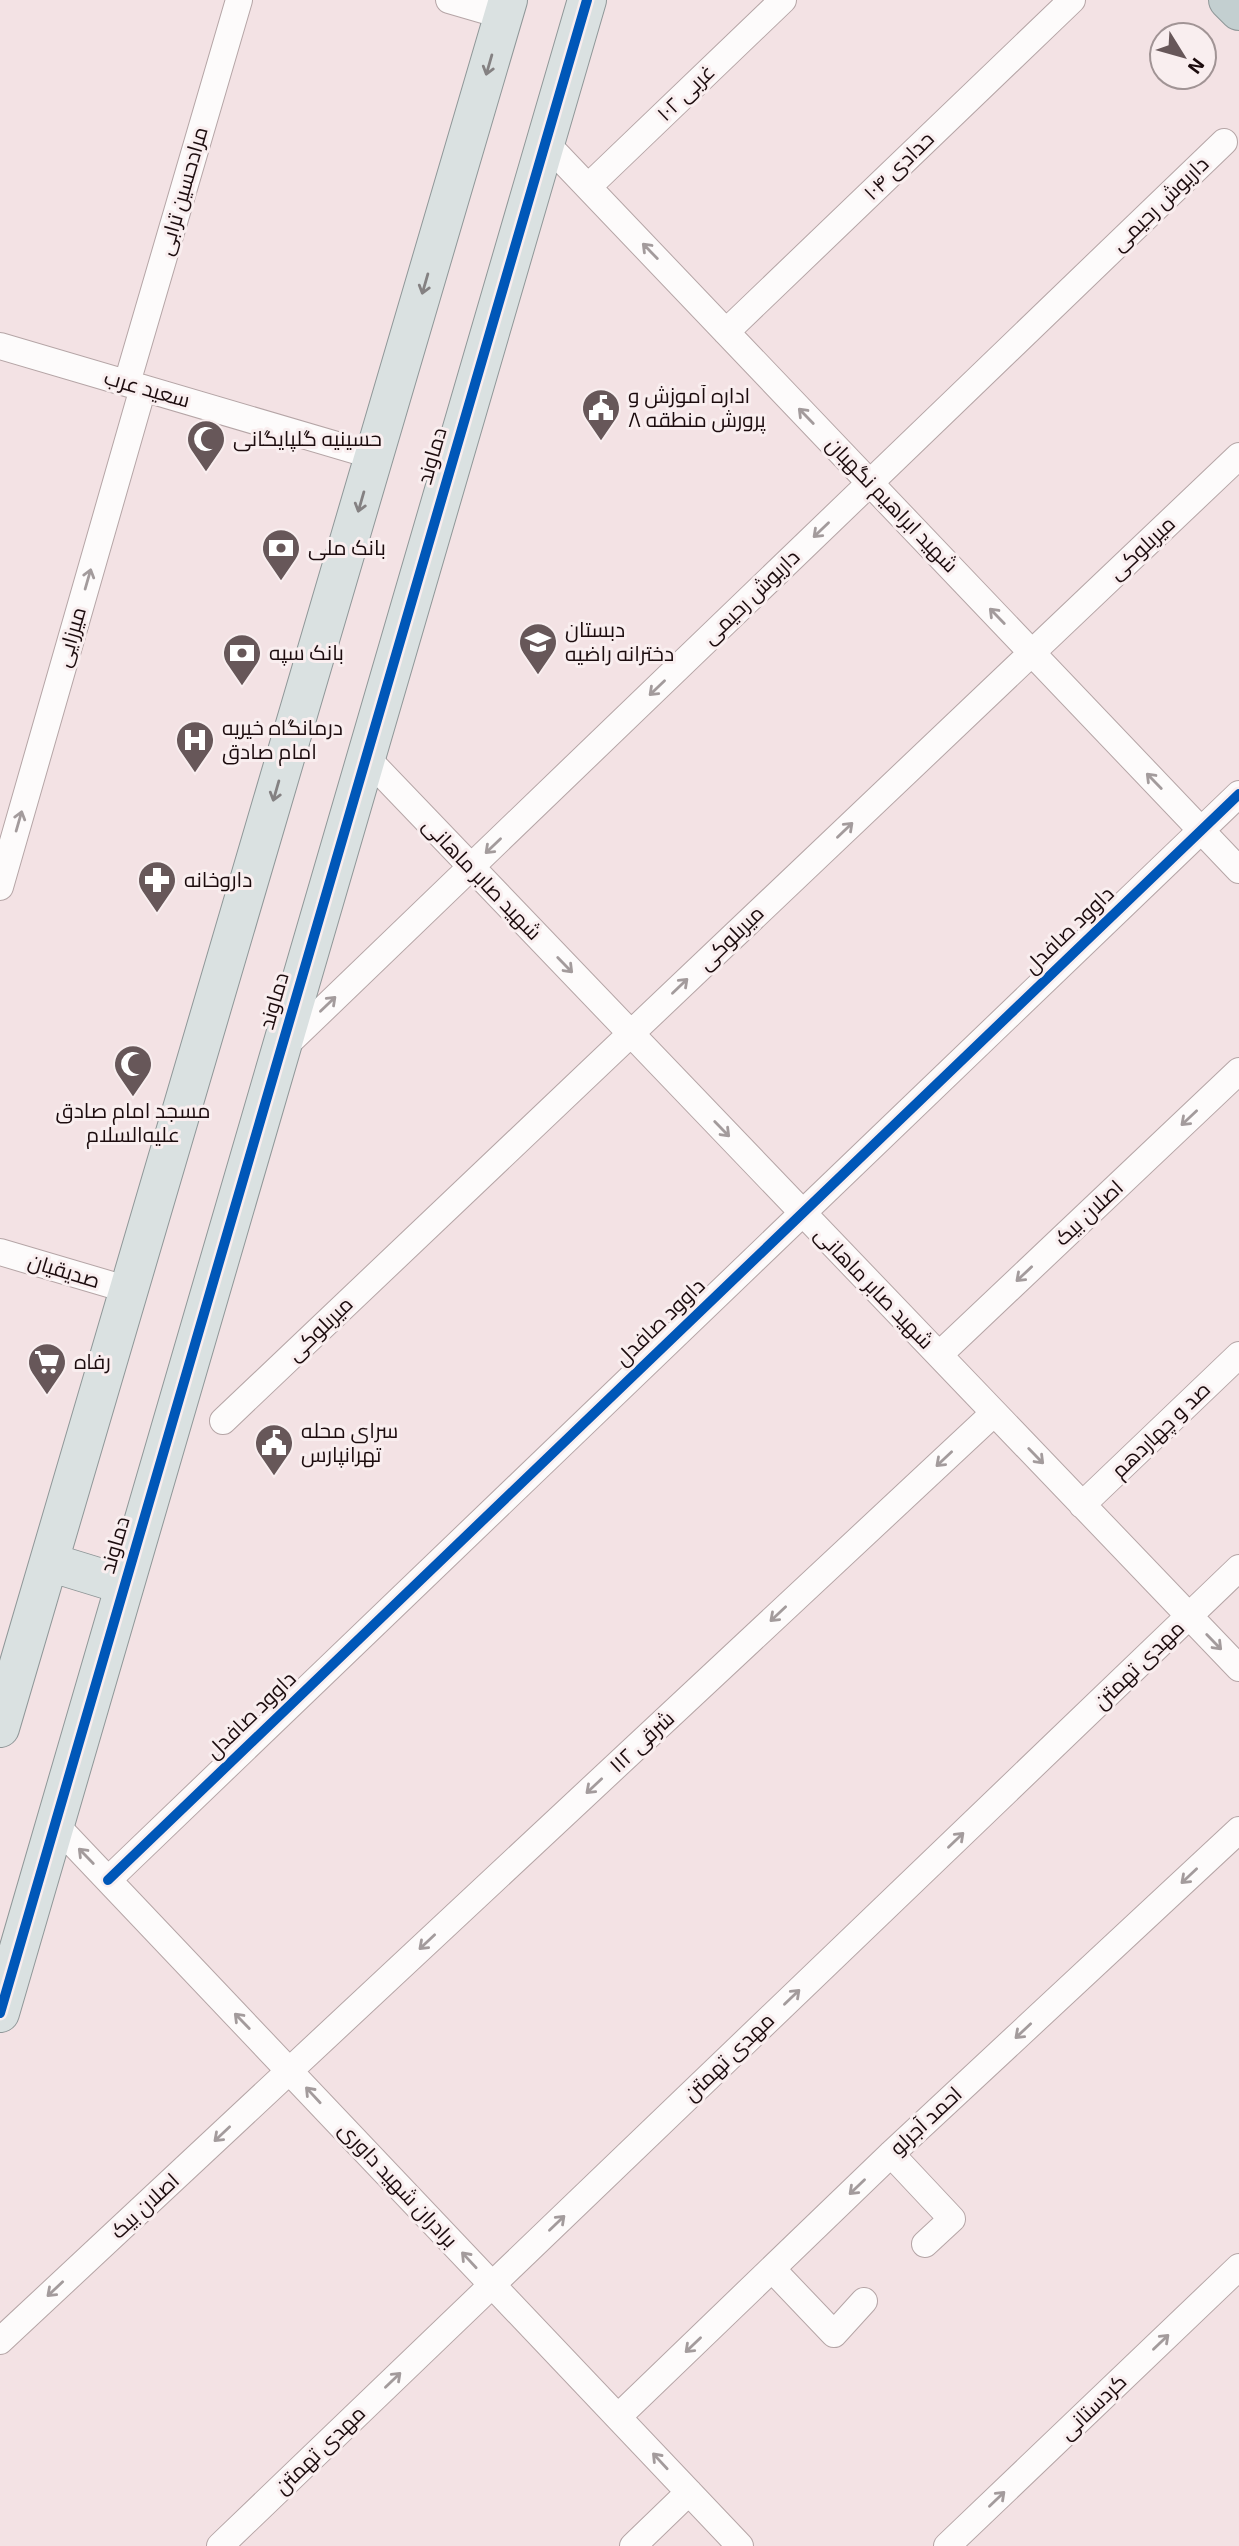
<svg xmlns="http://www.w3.org/2000/svg" width="1239" height="2546" font-family="'Exo 2',Cairo,sans-serif">
  <rect width="100%" height="100%" fill="#f3e2e4"/>
  <g fill="none" stroke-linecap="round" stroke-linejoin="round">
    <defs>
      <path id="street" d="M449,0l55,16
        M544,141l695,729
        M588,187l195,-187
        M726,332l346,-332
        M0,346l374,110
        M127,383l112,-383
        M365,756l874,912
        M0,887l143,-499
        M285,1046l939,-904
        M0,1252l129,38
        M939,1355l300,-284
        M223,1421l1016,-965
        M1082,1505l157,-150
        M54,1823l686,723
        M108,1880l1131,-1086
        M891,2154l61,65 -27,25
        M772,2269l62,65 30,-33
        M0,2341l994,-928
        M618,2417l273,-263 348,-324
        M220,2546l1019,-978
        M633,2546l56,-54
        M947,2546l292,-279"/>
      <path id="primary" d="M49,1562l75,23
        M0,1728l508,-1728
        M0,2013l587,-2013"/>
      <path id="highway" d="M1228,0l11,11"/>
    </defs>
    <use href="#street" stroke="#b5a5a6" stroke-width="28"/>
    <use href="#primary" stroke="#8f9798" stroke-width="40"/>
    <use href="#highway" stroke="#8f9798" stroke-width="40"/>
    <use href="#street" stroke="#fdfbfb" stroke-width="26"/>
    <use href="#primary" stroke="#dae1e1" stroke-width="38"/>
    <use href="#highway" stroke="#c3cfd0" stroke-width="38"/>
    <defs>
      <path id="cycleway" d="M108,1880l1131,-1086
        M0,2013l587,-2013"/>
    </defs>
    <use href="#cycleway" stroke="#f9eeef" stroke-width="15"/>
    <use href="#cycleway" stroke="#0057b8" stroke-width="10"/>
  </g>
  <defs><path id="oneway-shaft" d="M-6 0H5M1.5-3L5.5 0L1.5 3" fill="none" stroke-width="1.6" stroke-linecap="round" stroke-linejoin="round" transform="scale(1.75)"/></defs>
  <g stroke="#848182">
    <use href="#oneway-shaft" transform="translate(489 65) rotate(106)"/>
    <use href="#oneway-shaft" transform="translate(425 284) rotate(106)"/>
    <use href="#oneway-shaft" transform="translate(361 502) rotate(106)"/>
    <use href="#oneway-shaft" transform="translate(276 791) rotate(106)"/>
  </g>
  <g stroke="#a39b9c">
    <use href="#oneway-shaft" transform="translate(650 251) rotate(-134)"/>
    <use href="#oneway-shaft" transform="translate(806 416) rotate(-134)"/>
    <use href="#oneway-shaft" transform="translate(821 530) rotate(136)"/>
    <use href="#oneway-shaft" transform="translate(88 579) rotate(-74)"/>
    <use href="#oneway-shaft" transform="translate(997 616) rotate(-134)"/>
    <use href="#oneway-shaft" transform="translate(657 688) rotate(136)"/>
    <use href="#oneway-shaft" transform="translate(1154 781) rotate(-134)"/>
    <use href="#oneway-shaft" transform="translate(19 821) rotate(-74)"/>
    <use href="#oneway-shaft" transform="translate(845 830) rotate(-44)"/>
    <use href="#oneway-shaft" transform="translate(493 846) rotate(136)"/>
    <use href="#oneway-shaft" transform="translate(565 965) rotate(46)"/>
    <use href="#oneway-shaft" transform="translate(680 986) rotate(-44)"/>
    <use href="#oneway-shaft" transform="translate(328 1004) rotate(-44)"/>
    <use href="#oneway-shaft" transform="translate(1189 1118) rotate(137)"/>
    <use href="#oneway-shaft" transform="translate(722 1129) rotate(46)"/>
    <use href="#oneway-shaft" transform="translate(1024 1274) rotate(137)"/>
    <use href="#oneway-shaft" transform="translate(1036 1456) rotate(46)"/>
    <use href="#oneway-shaft" transform="translate(944 1459) rotate(137)"/>
    <use href="#oneway-shaft" transform="translate(778 1614) rotate(137)"/>
    <use href="#oneway-shaft" transform="translate(1214 1642) rotate(46)"/>
    <use href="#oneway-shaft" transform="translate(594 1786) rotate(137)"/>
    <use href="#oneway-shaft" transform="translate(956 1840) rotate(-44)"/>
    <use href="#oneway-shaft" transform="translate(86 1856) rotate(-134)"/>
    <use href="#oneway-shaft" transform="translate(1189 1876) rotate(137)"/>
    <use href="#oneway-shaft" transform="translate(427 1942) rotate(137)"/>
    <use href="#oneway-shaft" transform="translate(792 1997) rotate(-44)"/>
    <use href="#oneway-shaft" transform="translate(242 2021) rotate(-134)"/>
    <use href="#oneway-shaft" transform="translate(1023 2031) rotate(137)"/>
    <use href="#oneway-shaft" transform="translate(313 2095) rotate(-133)"/>
    <use href="#oneway-shaft" transform="translate(222 2134) rotate(137)"/>
    <use href="#oneway-shaft" transform="translate(857 2187) rotate(136)"/>
    <use href="#oneway-shaft" transform="translate(557 2223) rotate(-44)"/>
    <use href="#oneway-shaft" transform="translate(469 2260) rotate(-133)"/>
    <use href="#oneway-shaft" transform="translate(55 2289) rotate(137)"/>
    <use href="#oneway-shaft" transform="translate(1161 2342) rotate(-44)"/>
    <use href="#oneway-shaft" transform="translate(693 2345) rotate(136)"/>
    <use href="#oneway-shaft" transform="translate(393 2380) rotate(-44)"/>
    <use href="#oneway-shaft" transform="translate(660 2461) rotate(-133)"/>
    <use href="#oneway-shaft" transform="translate(997 2499) rotate(-44)"/>
  </g>
  <defs>
    <symbol id="civic-pin" viewBox="-11 -11 22 30"><path d="M0 17L-7.5 6A9.5 9.5 0 1 1 7.5 6Z" fill="#675759" stroke="#f9eeef"/><path d="M-.6-6.5H3V-4.5H.6V-3L4-1V1h2V6H-6V1h2V-1L-.6-3ZM-1.2 2.5V6h2.4V2.5Z" fill="#fff"/></symbol>
    <symbol id="mosque-pin" viewBox="-11 -11 22 30"><path d="M0 17L-7.5 6A9.5 9.5 0 1 1 7.5 6Z" fill="#675759" stroke="#f9eeef"/><path d="M3.5-4.9A6 6 0 1 0 3.5 4.9A5 5 0 1 1 3.5-4.9Z" fill="#fff"/></symbol>
    <symbol id="bank-pin" viewBox="-11 -11 22 30"><path d="M0 17L-7.5 6A9.5 9.5 0 1 1 7.5 6Z" fill="#675759" stroke="#f9eeef"/><path d="M-6-4H6V4H-6ZM0-2.3a2.3 2.3 0 1 0 0 4.6a2.3 2.3 0 1 0 0-4.6Z" fill="#fff"/></symbol>
    <symbol id="school-pin" viewBox="-11 -11 22 30"><path d="M0 17L-7.5 6A9.5 9.5 0 1 1 7.5 6Z" fill="#675759" stroke="#f9eeef"/><path d="M0-5L7-2L0 1L-7-2ZM-4 1L0 2.5L4 1V4Q0 6-4 4Z" fill="#fff"/></symbol>
    <symbol id="hospital-pin" viewBox="-11 -11 22 30"><path d="M0 17L-7.5 6A9.5 9.5 0 1 1 7.5 6Z" fill="#675759" stroke="#f9eeef"/><path d="M-5-5h3v3.5h4V-5h3V5h-3V1.5h-4V5h-3Z" fill="#fff"/></symbol>
    <symbol id="pharmacy-pin" viewBox="-11 -11 22 30"><path d="M0 17L-7.5 6A9.5 9.5 0 1 1 7.5 6Z" fill="#675759" stroke="#f9eeef"/><path d="M-2-6h4v4h4v4h-4v4h-4v-4h-4v-4h4Z" fill="#fff"/></symbol>
    <symbol id="supermarket-pin" viewBox="-11 -11 22 30"><path d="M0 17L-7.5 6A9.5 9.5 0 1 1 7.5 6Z" fill="#675759" stroke="#f9eeef"/><path d="M-6-5.5h2.5l.6 2H6L4.5 2H-2.5L-4.4-4H-6ZM-1.5 3.2a1.3 1.3 0 1 0 .1 0ZM3 3.2a1.3 1.3 0 1 0 .1 0Z" fill="#fff"/></symbol>
  </defs>
  <g fill-rule="evenodd">
    <use href="#civic-pin" x="579" y="386" width="44" height="60"/>
    <use href="#mosque-pin" x="184" y="417" width="44" height="60"/>
    <use href="#bank-pin" x="259" y="526" width="44" height="60"/>
    <use href="#school-pin" x="516" y="620" width="44" height="60"/>
    <use href="#bank-pin" x="220" y="631" width="44" height="60"/>
    <use href="#hospital-pin" x="173" y="718" width="44" height="60"/>
    <use href="#pharmacy-pin" x="135" y="858" width="44" height="60"/>
    <use href="#mosque-pin" x="111" y="1042" width="44" height="60"/>
    <use href="#supermarket-pin" x="25" y="1340" width="44" height="60"/>
    <use href="#civic-pin" x="252" y="1421" width="44" height="60"/>
  </g>
  <g text-anchor="middle" stroke-width="6" stroke-linejoin="round" paint-order="stroke">
    <g font-size="21" fill="#1c0c0e" stroke="#f9eeef">
      <text transform="translate(686 93) rotate(-44)" y="7">۱۰۲ غربی</text>
      <text transform="translate(899 166) rotate(-44)" y="7">حدادی ۱۰۴</text>
      <text transform="translate(183 191) rotate(-74)" y="7">مرادحسین ترابی</text>
      <text transform="translate(1160 204) rotate(-44)" y="7">داریوش رحیمی</text>
      <text transform="translate(147 389) rotate(16)" y="7">سعید عرب</text>
      <text transform="translate(432 456) rotate(-74)" y="7">دماوند</text>
      <text transform="translate(892 505) rotate(46)" y="7">شهید ابراهیم نگهبان</text>
      <text transform="translate(1142 548) rotate(-43)" y="7">میربلوکی</text>
      <text transform="translate(751 597) rotate(-44)" y="7">داریوش رحیمی</text>
      <text transform="translate(71 637) rotate(-74)" y="7">میرزایی</text>
      <text transform="translate(482 879) rotate(46)" y="7">شهید صابر ماهانی</text>
      <text transform="translate(1069 930) rotate(-44)" y="7">داوود صافدل</text>
      <text transform="translate(731 938) rotate(-44)" y="7">میربلوکی</text>
      <text transform="translate(274 1001) rotate(-74)" y="7">دماوند</text>
      <text transform="translate(1089 1213) rotate(-43)" y="7">اصلان بیک</text>
      <text transform="translate(64 1271) rotate(17)" y="7">صدیقیان</text>
      <text transform="translate(874 1288) rotate(46)" y="7">شهید صابر ماهانی</text>
      <text transform="translate(660 1322) rotate(-44)" y="7">داوود صافدل</text>
      <text transform="translate(320 1329) rotate(-44)" y="7">میربلوکی</text>
      <text transform="translate(1161 1430) rotate(-44)" y="7">صد و چهاردهم</text>
      <text transform="translate(115 1545) rotate(-74)" y="7">دماوند</text>
      <text transform="translate(1139 1665) rotate(-44)" y="7">مهدی تهمتن</text>
      <text transform="translate(251 1715) rotate(-44)" y="7">داوود صافدل</text>
      <text transform="translate(642 1742) rotate(-43)" y="7">۱۱۲ شرقی</text>
      <text transform="translate(729 2057) rotate(-44)" y="7">مهدی تهمتن</text>
      <text transform="translate(926 2121) rotate(-43)" y="7">احمد آجرلو</text>
      <text transform="translate(398 2185) rotate(47)" y="7">برادران شهید داوری</text>
      <text transform="translate(145 2206) rotate(-43)" y="7">اصلان بیک</text>
      <text transform="translate(1093 2407) rotate(-44)" y="7">کردستانی</text>
      <text transform="translate(320 2450) rotate(-44)" y="7">مهدی تهمتن</text>
    </g>
    <g font-size="21" fill="#1c0c0e" stroke="#f9eeef" text-anchor="start">
      <text x="628" y="403">اداره آموزش و<tspan x="628" dy="24">پرورش منطقه ۸</tspan></text>
      <text x="233" y="446">حسینیه گلپایگانی</text>
      <text x="308" y="555">بانک ملی</text>
      <text x="565" y="637">دبستان<tspan x="565" dy="24">دخترانه راضیه</tspan></text>
      <text x="269" y="660">بانک سپه</text>
      <text x="222" y="735">درمانگاه خیریه<tspan x="222" dy="24">امام صادق</tspan></text>
      <text x="184" y="887">داروخانه</text>
      <text x="133" y="1118" text-anchor="middle">مسجد امام صادق<tspan x="133" dy="24">علیه‌السلام</tspan></text>
      <text x="74" y="1369">رفاه</text>
      <text x="301" y="1438">سرای محله<tspan x="301" dy="24">تهرانپارس</tspan></text>
    </g>
  </g>
  <g transform="translate(1183 56) rotate(127)"><circle r="33" fill="#f9eeef" stroke="#a19495" stroke-width="2"/>
  <path d="M0-5L12 26L0 18L-12 26Z" fill="#675759"/>
  <text y="-10" font-size="19" font-weight="bold" text-anchor="middle" fill="#1c0c0e">N</text>
  </g>
</svg>
